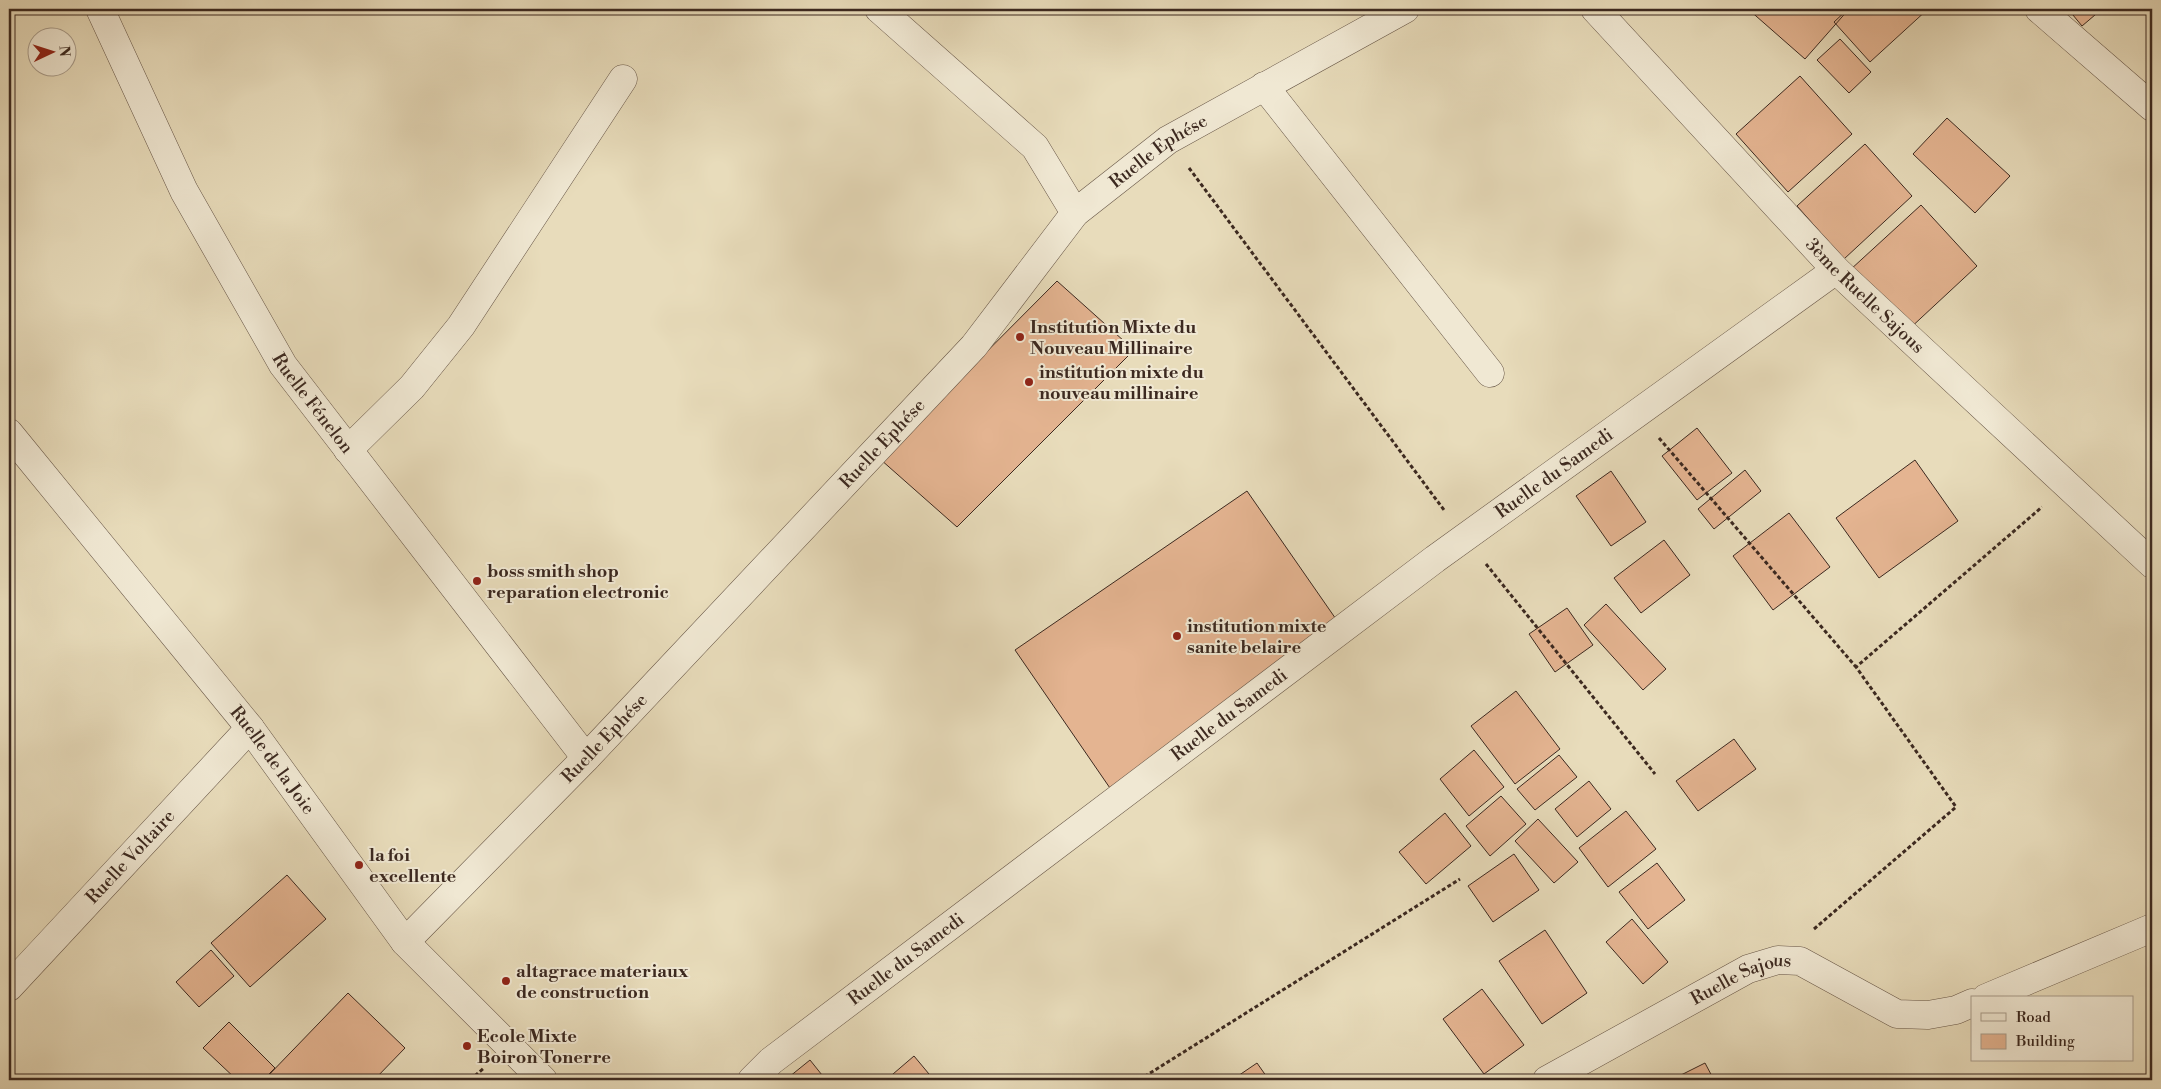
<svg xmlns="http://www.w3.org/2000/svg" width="2161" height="1089" font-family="'Libre Bodoni',serif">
  <rect width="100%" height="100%" fill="#e8dcbb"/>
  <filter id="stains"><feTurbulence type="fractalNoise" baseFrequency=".004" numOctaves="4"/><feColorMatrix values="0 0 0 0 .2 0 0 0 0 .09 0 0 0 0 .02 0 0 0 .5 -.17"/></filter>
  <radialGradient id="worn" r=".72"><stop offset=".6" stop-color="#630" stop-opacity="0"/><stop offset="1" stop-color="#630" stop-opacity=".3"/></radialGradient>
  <path fill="#e4b491" stroke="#3c2920" d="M1748,9h101l-44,50z
    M1848,9h80l-58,53 -36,-40z
    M2068,9h34l-20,17z
    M1840,39l31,33 -22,21 -32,-33z
    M1800,76l52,58 -64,58 -52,-58z
    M1947,118l63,58 -35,37 -62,-59z
    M1865,144l47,52 -68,63 -47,-53z
    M1921,205l56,61 -70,65 -57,-61z
    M1057,281l77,69 -177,177 -77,-68z
    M1697,428l35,45 -35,27 -35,-44z
    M1915,460l43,61 -79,57 -43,-60z
    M1745,470l16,21 -47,38 -16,-20z
    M1611,471l35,51 -35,24 -35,-50z
    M1247,491l91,131 -226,169 -97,-141z
    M1789,513l41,54 -57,43 -40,-54z
    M1664,540l26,35 -49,38 -27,-35z
    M1606,604l60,65 -23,21 -59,-65z
    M1567,608l26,37 -38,27 -26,-38z
    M1516,691l44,58 -45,35 -44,-58z
    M1734,739l22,30 -58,42 -22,-30z
    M1474,750l30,37 -35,29 -29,-37z
    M1559,755l18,22 -42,33 -18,-21z
    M1589,781l22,28 -34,28 -22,-28z
    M1501,796l25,28 -36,32 -24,-30z
    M1626,811l30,38 -48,38 -29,-39z
    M1445,813l26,33 -45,38 -27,-32z
    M1538,819l40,43 -24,21 -39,-42z
    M1514,854l25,36 -46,32 -25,-36z
    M1657,863l28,37 -37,29 -29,-37z
    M287,875l39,44 -76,68 -39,-44z
    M1632,919l36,43 -25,22 -37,-42z
    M1545,930l42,63 -45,31 -43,-63z
    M211,950l23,26 -35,31 -23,-25z
    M1482,989l42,56 -40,29 -41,-55z
    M348,993l57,55 -31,32h-110z
    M229,1022l46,46 -12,12h-26l-34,-32z
    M914,1056l20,24h-48z
    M810,1060l16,20h-34l-3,-3z
    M1257,1063l12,17h-37z
    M1705,1063l9,17h-43z"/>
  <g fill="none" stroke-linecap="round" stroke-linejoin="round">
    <defs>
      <g id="minor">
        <path id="s1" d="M100,9l84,182 99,174 303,393"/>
        <path d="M879,9l156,138 40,66"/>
        <path id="s2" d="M1595,9l241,261 316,294"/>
        <path d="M2039,9l113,98"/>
        <path d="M1264,86l226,287"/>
        <path id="s3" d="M9,433l241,295 155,214 138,138"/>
        <path d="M348,450l64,-63 49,-61 162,-247"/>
        <path id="s4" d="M405,942l181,-184 388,-412 101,-133 93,-73 237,-131"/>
        <path id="s5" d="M9,987l241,-259"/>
        <path d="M1986,998l166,-70"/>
        <path id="s6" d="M752,1080l19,-19 664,-502 401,-289"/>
        <path id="s7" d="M1547,1080l201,-111 30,-9 22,1 97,53 31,1 28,-5 16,-7"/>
      </g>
    </defs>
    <use href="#minor" stroke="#675647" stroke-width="29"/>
    <path stroke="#3c2920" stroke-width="3" stroke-dasharray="4 2.5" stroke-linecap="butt" d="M1189,168l255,342
      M1659,438l197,229
      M1486,564l169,210
      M1814,929l142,-122 -100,-140 186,-160
      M470,1080l14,-12
      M1139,1080l321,-201"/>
    <use href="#minor" stroke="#f0e8d3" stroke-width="28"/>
  </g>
  <g fill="#8f2418" stroke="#f0e8d3" stroke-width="2">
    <circle cx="1020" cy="337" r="5"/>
    <circle cx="1029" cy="382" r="5"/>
    <circle cx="477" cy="581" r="5"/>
    <circle cx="1177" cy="636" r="5"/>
    <circle cx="359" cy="865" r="5"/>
    <circle cx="506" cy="981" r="5"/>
    <circle cx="467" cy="1046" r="5"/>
  </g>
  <g text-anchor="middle" stroke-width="4" stroke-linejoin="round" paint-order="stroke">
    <g font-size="18" fill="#3c2920" stroke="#f0e8d3">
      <text dy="6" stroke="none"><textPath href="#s4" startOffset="1095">Ruelle Ephése</textPath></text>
      <text dy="6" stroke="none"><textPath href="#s2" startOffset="394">3ème Ruelle Sajous</textPath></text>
      <text dy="6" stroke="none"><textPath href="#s1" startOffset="449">Ruelle Fénelon</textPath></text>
      <text dy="6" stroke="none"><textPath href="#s4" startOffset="690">Ruelle Ephése</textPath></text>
      <text dy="6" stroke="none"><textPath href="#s6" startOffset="1006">Ruelle du Samedi</textPath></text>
      <text dy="6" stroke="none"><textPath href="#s6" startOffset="601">Ruelle du Samedi</textPath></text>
      <text dy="6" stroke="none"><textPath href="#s4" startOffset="285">Ruelle Ephése</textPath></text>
      <text dy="6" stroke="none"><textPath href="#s3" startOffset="420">Ruelle de la Joie</textPath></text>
      <text dy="6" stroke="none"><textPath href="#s5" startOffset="178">Ruelle Voltaire</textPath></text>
      <text dy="6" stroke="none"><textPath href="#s6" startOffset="196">Ruelle du Samedi</textPath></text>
      <text dy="6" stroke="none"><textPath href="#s7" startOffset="220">Ruelle Sajous</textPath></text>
    </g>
    <g font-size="18" font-weight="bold" fill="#3c2920" stroke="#f0e8d3" text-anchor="start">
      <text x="1030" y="333">Institution Mixte du<tspan x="1030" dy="21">Nouveau Millinaire</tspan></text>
      <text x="1039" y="378">institution mixte du<tspan x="1039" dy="21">nouveau millinaire</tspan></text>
      <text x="487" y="577">boss smith shop<tspan x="487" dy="21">reparation electronic</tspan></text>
      <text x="1187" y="632">institution mixte<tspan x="1187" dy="21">sanite belaire</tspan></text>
      <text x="369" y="861">la foi<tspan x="369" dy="21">excellente</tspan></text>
      <text x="516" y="977">altagrace materiaux<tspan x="516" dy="21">de construction</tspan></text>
      <text x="477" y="1042">Ecole Mixte<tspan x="477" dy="21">Boiron Tonerre</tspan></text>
    </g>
  </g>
  <rect width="2161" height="1089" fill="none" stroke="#e8dcbb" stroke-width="30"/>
  <rect x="10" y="10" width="2141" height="1069" fill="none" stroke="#3c2920" stroke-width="2.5"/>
  <rect x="15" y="15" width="2131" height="1059" fill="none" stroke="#3c2920"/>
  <rect x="1971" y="996" width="162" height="65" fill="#f0e8d3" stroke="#a89c8b"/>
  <rect x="1981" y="1013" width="25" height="8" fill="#f0e8d3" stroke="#a89c8b"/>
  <text x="2016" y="1022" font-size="15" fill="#3c2920">Road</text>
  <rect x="1981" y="1034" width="25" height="15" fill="#e4b491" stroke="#a89c8b"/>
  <text x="2016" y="1046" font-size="15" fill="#3c2920">Building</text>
  <g transform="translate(52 52) rotate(86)"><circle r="24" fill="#f0e8d3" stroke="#a89c8b"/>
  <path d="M0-4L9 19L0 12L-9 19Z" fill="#8f2418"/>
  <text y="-8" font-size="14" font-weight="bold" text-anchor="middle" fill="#3c2920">N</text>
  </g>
  <rect width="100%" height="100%" filter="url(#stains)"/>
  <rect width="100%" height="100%" fill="url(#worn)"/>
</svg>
